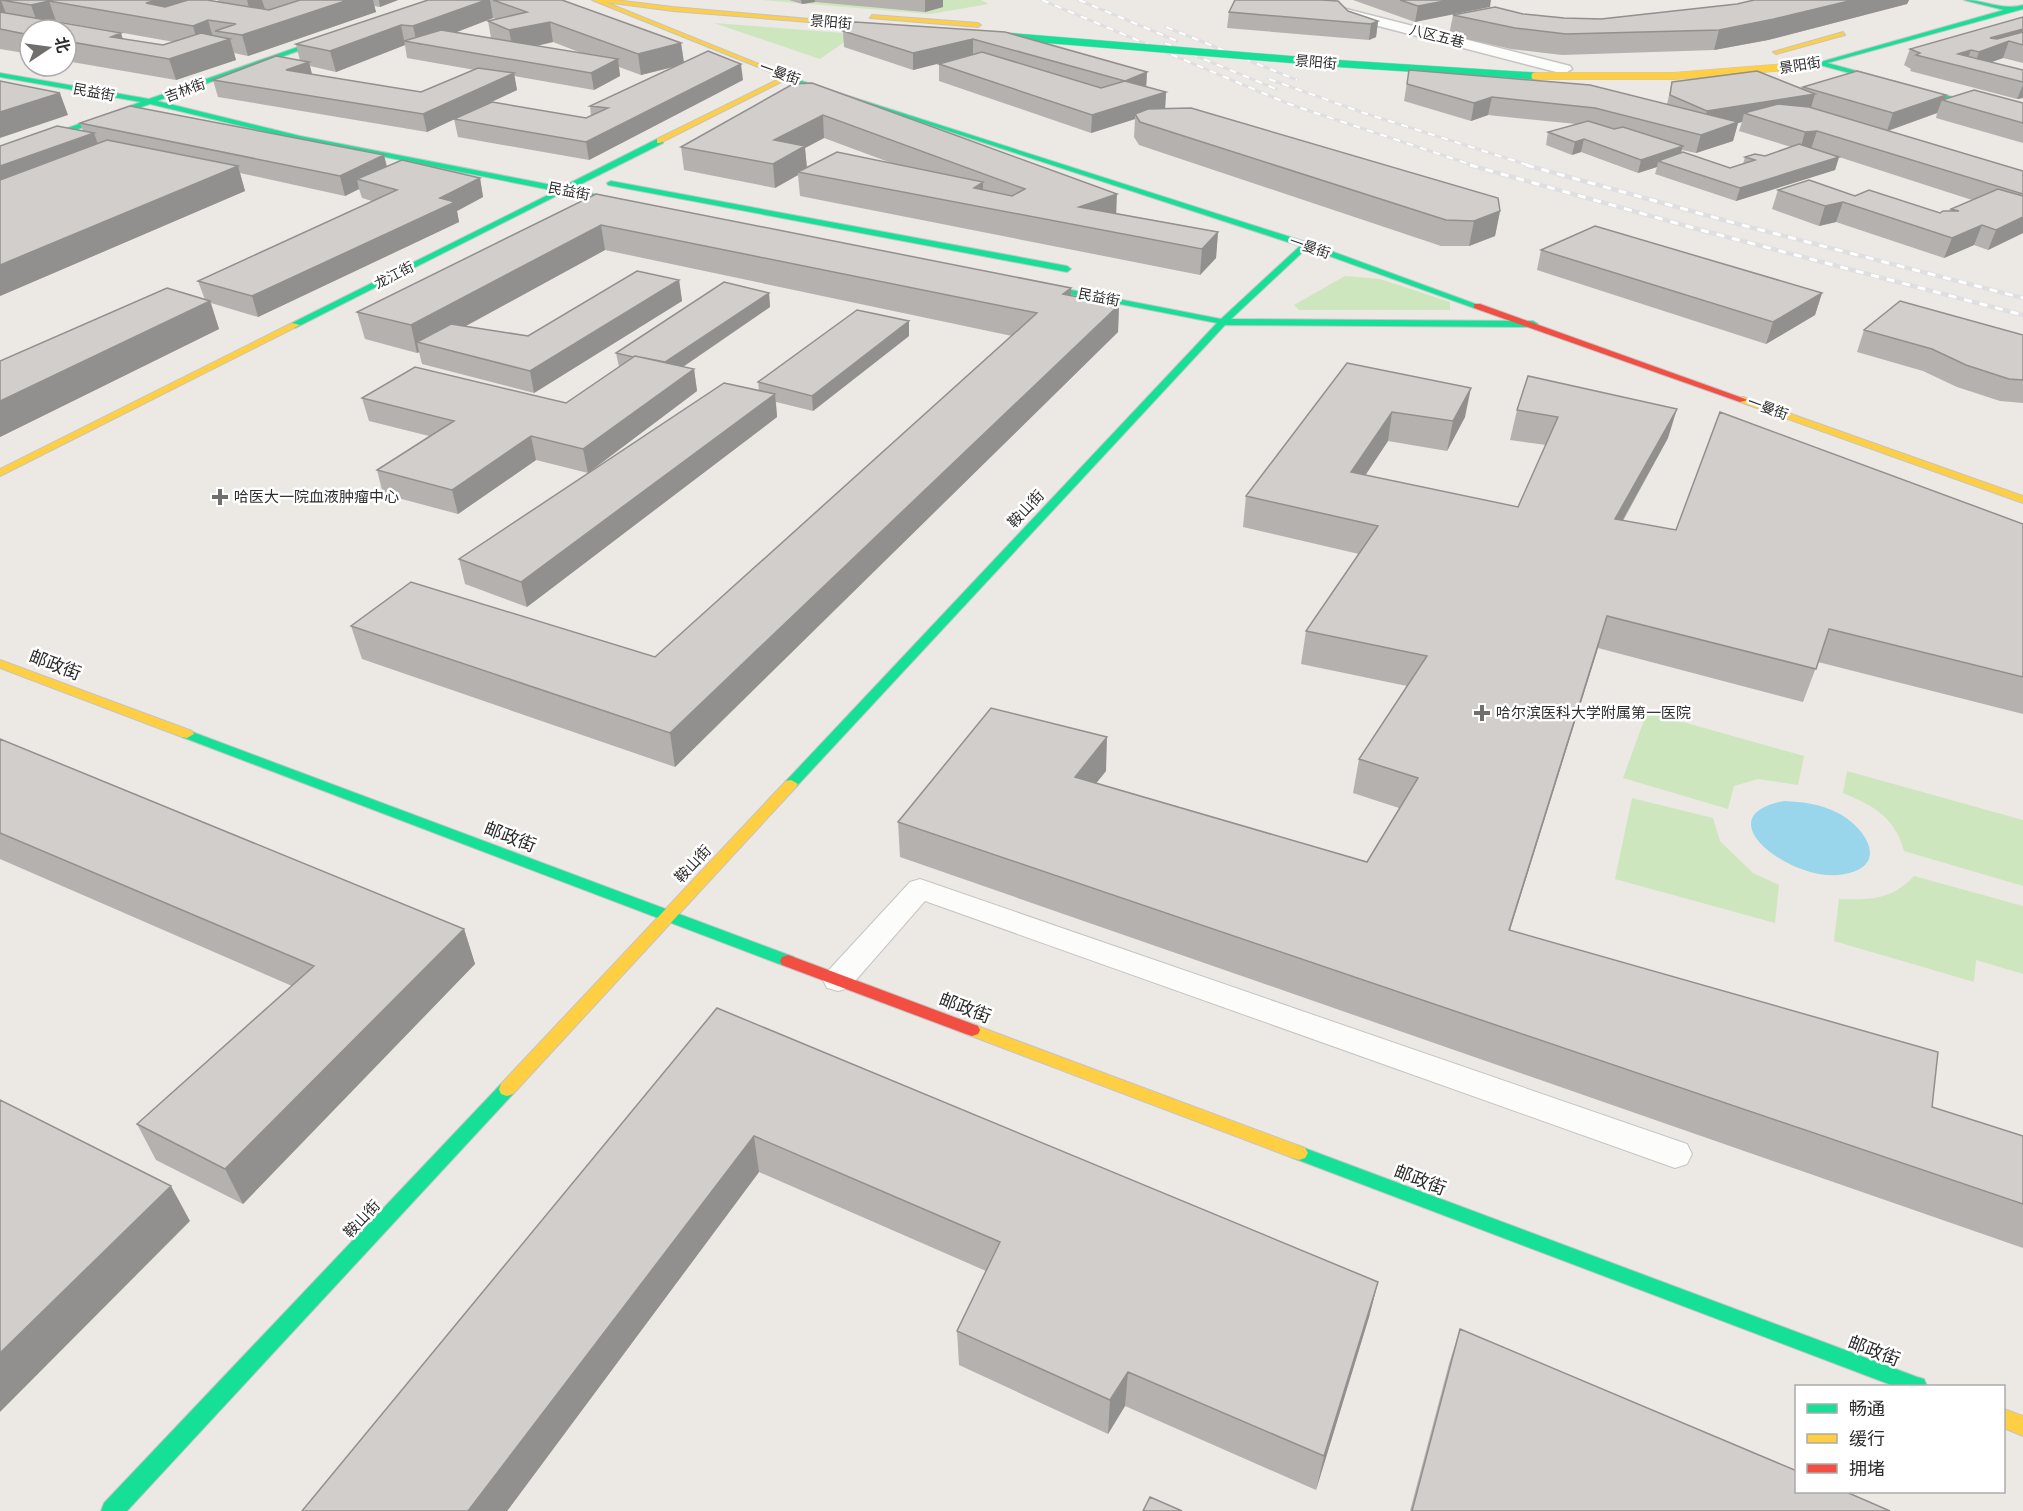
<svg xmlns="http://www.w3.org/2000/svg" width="2023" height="1511" font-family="Inter,'Noto Sans SC',sans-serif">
  <rect width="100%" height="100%" fill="#ece8e4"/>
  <path fill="#cee6be" d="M761,0h220l8,4 -59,10z
    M714,23l142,11 -36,25z
    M1345,276l35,3 70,23v8h-151l-5,-5z
    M1647,712l157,44 -6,29 -40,-6 -24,7 -6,23 -105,-31z
    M1847,771l176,49v66l-119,-35c-10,-35 -29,-44 -61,-58z
    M1632,798l81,20 7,23 33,32 26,12 -4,38 -160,-44z
    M1914,876l109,30v68l-47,-14 -2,22 -140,-41 5,-42c30,1 53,1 75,-23z"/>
  <path fill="#99d6ec" d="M1784,801c19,1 37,3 54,12 32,17 52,57 0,62 -47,5 -135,-58 -54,-74z"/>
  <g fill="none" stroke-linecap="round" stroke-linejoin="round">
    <defs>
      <path id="lane" d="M920,879l767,265 5,10 -5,10 -12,4 -750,-267 -76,87 -11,3 -11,-3 -4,-8 4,-8 83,-90z"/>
      <path id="street" d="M1304,0h19l23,9 224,57 2,3 -8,5 -228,-59z"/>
      <path id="fast" d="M1964,0c21,0 39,11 59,5v4l-196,54 196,53v4l-203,-55 -7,2 -3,-2 194,-55z
        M341,32l2,3 -186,66 143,35 262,51 95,-48h6v4l-92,46 69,15 -4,2 -72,-14 -269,136 -3,-1v-4l264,-132 -256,-51 -150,-36 -150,52v-4l141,-50 -141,-25v-4l149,26z
        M786,76l523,167 172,63 -7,2 -167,-60 -76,71 302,2 5,3 -5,3 -308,-2 -429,462h-10l-2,-3 2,-3 431,-458 -189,-37 -4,-3 1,-2 196,38 79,-73 -514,-168z
        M611,181l456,85 4,3 -4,3 -459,-87 -1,-2z
        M187,730l607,227 2,4 -2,4h-12l-600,-228 -2,-3z
        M507,1082l6,2 2,5 -2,5 -386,417h-26l3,-8 397,-419z
        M1299,1146l618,231 7,2 3,7h-33l-601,-228 -3,-5 3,-5z"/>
      <path id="slow" d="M592,0h23l58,7 226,20 -3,2 -223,-18 -68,-9 186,75 -131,66h-3v-4l126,-62z
        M872,15l106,8 3,2 -3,2 -108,-9z
        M1843,32l2,3 -69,19 -3,-2z
        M292,323l8,2 -300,151v-7z
        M1743,397l280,99v7l-283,-101v-4z
        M0,660l192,71 2,3 -7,4 -5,-1 -182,-69z
        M791,780l7,4 -2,3 -283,307 -6,2 -6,-2 -2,-5 2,-5 285,-303z
        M972,1024l333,124 3,5 -3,5 -6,2 -6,-2 -327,-124 -2,-4 2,-4z
        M2004,1409l19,7v20l-19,-8z"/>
      <path id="jam" d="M1474,304h6l268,96 -8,2 -266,-94z
        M788,955l190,71 2,4 -2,4 -6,2 -6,-2 -184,-69 -2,-4 2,-4z"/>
    </defs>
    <use href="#lane" stroke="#c5c4c5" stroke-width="2"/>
    <use href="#street" stroke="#c5c4c5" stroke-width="3"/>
    <use href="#fast" stroke="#c5c4c5" stroke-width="2"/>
    <use href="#slow" stroke="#c5c4c5" stroke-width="2"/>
    <use href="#jam" stroke="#c5c4c5" stroke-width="2"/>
    <use href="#lane" fill="#fcfcfb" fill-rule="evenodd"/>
    <use href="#street" fill="#fcfcfb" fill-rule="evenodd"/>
    <use href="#fast" fill="#16e098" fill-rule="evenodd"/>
    <use href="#slow" fill="#ffcf43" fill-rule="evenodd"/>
    <use href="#jam" fill="#f24e42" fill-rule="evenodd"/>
    <defs>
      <path id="rail-far1" d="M1042,0l247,104 186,62
        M1079,0l98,41
        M1166,27l131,53
        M1165,43l111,46
        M1269,79l92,33 170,54"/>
      <path id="rail" d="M1470,165l227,64 326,86
        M1526,165l212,59 285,74"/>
    </defs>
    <use href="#rail-far1" stroke="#dfdfe1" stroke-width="3"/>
    <use href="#rail" stroke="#dfdfe1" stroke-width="4.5"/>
    <use href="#rail-far1" stroke="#fff" stroke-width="2" stroke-dasharray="7" stroke-linecap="butt"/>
    <use href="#rail" stroke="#fff" stroke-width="3" stroke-dasharray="8" stroke-linecap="butt"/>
    <defs>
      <path id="fast-bridge" d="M980,34l365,30 190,12"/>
      <path id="slow-bridge" d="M1535,76h139l139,-11"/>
    </defs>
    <use href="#fast-bridge" stroke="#c6c5c4" stroke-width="8" stroke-linecap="butt"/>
    <use href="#slow-bridge" stroke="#c6c5c4" stroke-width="8" stroke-linecap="butt"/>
    <use href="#fast-bridge" stroke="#16e098" stroke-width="7"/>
    <use href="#slow-bridge" stroke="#ffcf43" stroke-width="7"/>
  </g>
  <path fill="#b4b1af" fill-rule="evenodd" d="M0,0l218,2v-2h180l-18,7 -6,-1 2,6 -128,44 -14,-3 2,7 -60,20 -110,-19v-31h-36v24l-30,-5zM53,21h3l118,21 -11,3 -40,-6z
    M428,0h134l119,43 3,19 59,18 -154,80 -131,-23 -4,-18 132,-1 5,-2 -1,-10 84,-39 -33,8 -22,-8 1,9 -26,14 -80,-14 3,14 -90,42 -209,-35 -5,-17 87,-19 -4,-17zM493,18l3,1 -8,2 3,17 -34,-6zM553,42l31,12 -47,-8zM405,45l2,13 68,12 -54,22 -109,-18 -2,-8 26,6z
    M789,0h154v7l-18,5 -110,-10 -13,2z
    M1353,0h138l-76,22z
    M1754,0h155l-2,4 -139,36 -54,10 -152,5 -51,-6 -62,-14 4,-20 70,-1 41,4 37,1 136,-15z
    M1229,12l149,9 -2,16 -7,3 -142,-12z
    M2023,17v46l-20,-5 -13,4 33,8v28l-6,1 -107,-28 1,-2 -7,-4 6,-16z
    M843,31l162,1 142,40 -1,15 20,5 -1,17 335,102 -5,25 -26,10h-28l-302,-101 -5,-8 1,-18 -44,14 -152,-52v-17l12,-4 -38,10 -69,-23z
    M1409,70l258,34 5,-22 130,6 1,-1 141,12 79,4v40l-87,-25 1,-5 -49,18 135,40v62l-35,17 -14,-5 -30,13 -108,-36 -17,4 -47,-17 6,-19 77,6 85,17 10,-2 1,-2 21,-9 -133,-43 -4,13 -99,31 -81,-27 2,-7 -19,6 -57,-21 -9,3 -26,-10 2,-13 28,-8 -88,-9 -17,6 -67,-20zM1742,122l-3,9 52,16 -26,9 -20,1 -2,7 -13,4 -49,-15 1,-3 14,3 37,-12 5,-18z
    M793,84l323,129 102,19 -2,26 -16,17 -400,-79 -2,-21 -23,13 -91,-18 -3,-23zM824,138l70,26 -87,3 -2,-19z
    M80,123l304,32 3,11 93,12 3,19 -26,14 2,11 -201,95 -47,-14 8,26 -219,108v-76l205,-61 -7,-19 174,-80 -10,-3 -3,-9 -14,7 -105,-23 5,18 -245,105 83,-165z
    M596,194l475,94v8l48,9 -1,27 -443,435 -313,-108 -11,-33 304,31 357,-321 -407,-86 -139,76 62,10 151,-56 3,21 -148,92 -112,-29 -3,-12 -2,1 -52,-14 -8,-27z
    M1541,250l281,43 -7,22 -49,29 -229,-74z
    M769,293l1,14 -87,60 11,2 3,22 -109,82 -52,-13 -78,54 -75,-20 -6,-24 52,-34 -60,-15 -7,-23 204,5 53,-36 -3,-14z
    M1864,330l159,5v68l-23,-2 -43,-14 -34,-16 -66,-19z
    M909,336l-96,75 -37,-9 1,15 -250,190 -62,-23 -6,-25 300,-168 -1,-9z
    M1347,363l118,54 -18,34 -59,-10 -23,34 153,32 28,-62 -36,-5 7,-30 11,-34 140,62 -45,83 53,9 347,-6v190l-205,-52 -15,40 -205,-54 -88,282 422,177 91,29v112l-1123,-391 -2,-35 208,-51 -10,12 271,79 32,-54 -46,-15 6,-34 48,-73 -106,-22 5,-33 53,-77 -116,-27 3,-31z
    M0,739l464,190 11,35 -232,240 -87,-44 -19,-36 155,-138 -292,-127z
    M717,1008l661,274 -9,35 -53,173 -191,-84 -17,28 -149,-69 -2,-34 29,-60 -227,-99 -252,339h-205z
    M1460,1329l430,182h-480l39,-147z"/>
  <path fill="#92908e" d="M0,0h56l-7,1 7,20 -18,4 -7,-20 -30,-5 5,14 -6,2z
    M157,0h36l-32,20 -15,-17z
    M247,0h15l4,12 -15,4z
    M348,0h25l3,12 -128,44 -6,-21z
    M379,0h19l-18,7z
    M486,0h4l3,18 -70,27 -6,-1 -4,-18z
    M801,0h14v2l-13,2z
    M925,0h18v7l-18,5z
    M1450,0h41l-1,7 -75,15 3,-16z
    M1853,0h56l-2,4 -139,36 -54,10 5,-20z
    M208,20l6,21 -15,6 -6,-21z
    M1378,21l-2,16 -7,3 2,-16z
    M550,22l3,20 -40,9 -4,-21z
    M401,25l4,20 -69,27 -6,-21z
    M2023,29v14l-14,-2 -6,17 -30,11 6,-17 11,-14z
    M121,33l6,19 -16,-15z
    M230,39l6,21 -60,20 -7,-21z
    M973,39v16l-60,15v-17z
    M681,43l3,21 -43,11 -3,-21z
    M1971,50l-6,17 -7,-13z
    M618,59l2,17 -26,14 -3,-17z
    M309,62l4,17 -27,-9z
    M741,64l2,16 -154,80 -3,-18z
    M1147,72l-1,17 -21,-8z
    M514,73l3,17 -90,42 -4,-18z
    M2023,85v13l-6,1z
    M1166,92l-1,18 -30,4v5l-44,14 1,-18z
    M60,93l8,22 -68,23v-26z
    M1815,94l-5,17 -66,2 -2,9 -4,1 -5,18 -37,12 11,-42z
    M1946,95l-2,6 -2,-1 -5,13 -50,18 6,-18z
    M1492,97l-4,18 -17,6 3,-18z
    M823,115l1,23 -19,10 2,22 -9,2v3l-23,13 -2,-24 1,-24z
    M1817,131l-6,18 -11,1 5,-18z
    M94,133l8,23 -102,38v-28z
    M1584,139l-3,13 -9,3 3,-13z
    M1683,146l-4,13 -21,2 -1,6 -19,6 3,-13z
    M384,155l4,19 -31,5 2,10 -14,7 -5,-20z
    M1839,157l-4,13 -99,31 4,-13z
    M238,166l7,25 -245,105v-31z
    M480,178l3,19 -26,14 2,11 -201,95 -6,-21z
    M983,182v25l-9,-19z
    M1117,194l-1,25 -37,-12z
    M1843,202l-7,20 -17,4 6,-20z
    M1500,211l-5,25 -26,10 5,-25z
    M2023,217v16l-35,17 8,-20z
    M601,225l4,25 -174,95 -14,-3 2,10 -2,1 -6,-28z
    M1982,225l-8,20 -30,13 8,-20z
    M1218,232l-2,26 -16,17 2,-26z
    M679,280l3,21 -148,92 -4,-22z
    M1071,288l-1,27 -7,-21z
    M769,293l1,14 -105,72 -3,-15z
    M1822,293l-7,22 -49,29 7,-22z
    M210,301l9,28 -219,108v-36z
    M1119,305l-1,27 -443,435 -5,-34z
    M909,321v15l-96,75 -1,-15z
    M694,369l3,22 -109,82 -5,-24z
    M1471,388l-6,29 -18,34 6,-30z
    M775,394l2,23 -250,190 -6,-25z
    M1677,409l-9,29 -62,112 9,-31z
    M1392,412l-4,29 -41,62 4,-31z
    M531,436l5,24 -78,54 -6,-24z
    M1607,616l-9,32 -99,317 10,-35z
    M1107,737l-1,34 -32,40 1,-34z
    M464,929l11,35 -232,240 -18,-35z
    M754,1136l5,36 -252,339h-39z
    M171,1186l19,35 -190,191v-59z
    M1378,1282l-9,35 -53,173 8,-34z
    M1128,1372l-3,34 -17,28 2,-34z"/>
  <path fill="#d1cecb" stroke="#92908e" stroke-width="1.5" d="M1,0h156l-11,3 19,4 23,-7h19l62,10 31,-10h48l-106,35 -27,-4 21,-7 -28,-4 -15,6 -144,-25 -18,4z
    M428,0h58l-73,26 -12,-1 -71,26 -34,-7z
    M493,0h69l119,43 -43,11 -88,-32 -41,8 -21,-9 39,-9z
    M1235,0h86l17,1 10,10 30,10 -7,3 -142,-12z
    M1400,0h50l-32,6z
    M1754,0h99l-79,19 -55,11 -153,4 -51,-6 -62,-13 42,-8 28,7 41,4 37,1 136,-15z
    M0,12l121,21 -10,4 52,8 38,-12 29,6 -61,20 -103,-18v-11h-36v5l-30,-6z
    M2023,17v12l-33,9 7,1 26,-7v13l-14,-4 -30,11 -8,-2 -13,4 65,16v12l-107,-27 4,-2 -10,-4z
    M855,22l150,10 142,40 -22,9 41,11 -74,23 -153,-51 43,-12 119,36 24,-7 -152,-42 -60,14 -70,-22z
    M441,30l177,29 -27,14 -187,-32z
    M708,51l33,13 -155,78 -132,-23 38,-17 94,16 22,-10 -18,-2z
    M276,56l33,6 -23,8 135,22 57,-24 36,5 -91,41 -210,-34z
    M1409,70l181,15 148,37 -37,13 -106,-27 -103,-11 -18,6 -67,-19z
    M1757,71l58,23 -108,17 -37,-16 2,-13z
    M1857,71l89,24 -53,18 -90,-26z
    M0,81l60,12 -60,19z
    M812,83l305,111 -38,13 139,25 -16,17 -404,-77 39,-20 146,30 -9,6 38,8 13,-7 -202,-74 -49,25 31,6 -32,18 -92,-17 112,-63z
    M1974,90l49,13v20l-81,-23z
    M1778,104l31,3 214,64v23l-206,-63 -12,1 -61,-19z
    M130,106l254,49 -44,21 -260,-53z
    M1191,108l307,90 2,13 -26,10 -28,-1 -306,-98 -5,-8 13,-5z
    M1588,121l26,8 9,-2 60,19 -42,14 -57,-21 -9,3 -27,-10z
    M57,126l37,7 -94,33v-20z
    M107,140l131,26 -238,99v-85z
    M1799,144l40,13 -99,31 -82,-27 25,-9 47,16 25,-8 -10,-3 10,-3 10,2z
    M402,160l78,18 -40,20 15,4 -203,94 -54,-15 199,-91 -40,-11z
    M1809,180l46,16 14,-6 71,23 3,-2h16l-8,-2 47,-20 25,7v21l-27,13 -14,-5 -30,13 -109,-36 -18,4 -47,-16z
    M596,194l475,94 -8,6 56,11 -449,428 -319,-107 60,-44 244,75 382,-344 -436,-88 -190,100 -54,-13z
    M1595,226l227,67 -49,29 -232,-72z
    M637,271l42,9 -149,91 -113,-29 34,-18 77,12z
    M724,282l45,11 -104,69 -30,-6 -2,1 -17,-4z
    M167,288l43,13 -210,100v-40z
    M1900,301l123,34v45l-14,-1 -43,-14 -34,-16 -68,-19z
    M857,310l52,11 -97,75 -54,-14z
    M635,356l59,13 -111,80 -52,-13 -79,54 -75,-20 77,-49 -92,-23 53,-31 151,36z
    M1347,363l124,25 -18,33 -61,-9 -41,60 167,35 40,-90 -41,-7 11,-34 149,33 -62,110 61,11 44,-118 303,112v153l-194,-48 -13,40 -209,-53 -98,314 429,122 -6,55 91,29v68l-1125,-382 93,-114 116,29 -32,40 292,85 51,-84 -59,-19 68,-103 -121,-25 72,-105 -132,-30z
    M724,383l51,11 -254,188 -62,-23z
    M0,739l464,190 -239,240 -88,-45 177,-158 -314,-133z
    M717,1008l661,274 -54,174 -196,-84 -18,28 -153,-69 43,-89 -246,-106 -286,375h-166z
    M0,1100l171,86 -171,167z
    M1460,1329l337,142v20h47l46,20h-478z
    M1150,1497l32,14h-39z"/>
  <g fill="#706f6e" stroke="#fff" stroke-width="2">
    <path d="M217 488h6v6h6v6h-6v6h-6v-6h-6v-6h6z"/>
    <path d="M1479 704h6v6h6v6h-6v6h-6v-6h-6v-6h6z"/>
  </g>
  <g text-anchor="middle" stroke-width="5" stroke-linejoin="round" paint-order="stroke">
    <g font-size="14" fill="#2e2e2e" stroke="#fff">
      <text transform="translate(831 22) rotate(5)" y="5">景阳街</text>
      <text transform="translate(1437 36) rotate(14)" y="5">八区五巷</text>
      <text transform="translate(1316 62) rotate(5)" y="5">景阳街</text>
      <text transform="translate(1800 65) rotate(-9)" y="5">景阳街</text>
      <text transform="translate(780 73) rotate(20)" y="5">一曼街</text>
      <text transform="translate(185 90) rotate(-20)" y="5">吉林街</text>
      <text transform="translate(94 92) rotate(10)" y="5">民益街</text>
      <text transform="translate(569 191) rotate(11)" y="5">民益街</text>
      <text transform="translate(1310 247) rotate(19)" y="5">一曼街</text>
      <text transform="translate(394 275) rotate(-27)" y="5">龙江街</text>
      <text transform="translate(1099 297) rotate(11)" y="5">民益街</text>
      <text transform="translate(1768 408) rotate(20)" y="5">一曼街</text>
    </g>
    <g font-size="15" fill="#2e2e2e" stroke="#fff" text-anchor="start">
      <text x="234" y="502">哈医大一院血液肿瘤中心</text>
      <text x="1496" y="718">哈尔滨医科大学附属第一医院</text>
    </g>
    <g font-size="15" fill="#2e2e2e" stroke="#fff">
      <text transform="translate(1026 509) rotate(-47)" y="5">鞍山街</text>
      <text transform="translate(693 864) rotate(-47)" y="5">鞍山街</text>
      <text transform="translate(362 1219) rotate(-47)" y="5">鞍山街</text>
    </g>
    <g font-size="18" fill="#2e2e2e" stroke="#fff">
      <text transform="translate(55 665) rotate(21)" y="6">邮政街</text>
      <text transform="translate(510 837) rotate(21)" y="6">邮政街</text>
      <text transform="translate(965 1008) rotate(21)" y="6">邮政街</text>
      <text transform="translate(1420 1180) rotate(21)" y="6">邮政街</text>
      <text transform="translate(1874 1351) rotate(21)" y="6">邮政街</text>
    </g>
  </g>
  <rect x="1795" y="1385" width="210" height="108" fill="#ffffff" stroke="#ababab" stroke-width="1.5"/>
  <rect x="1807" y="1404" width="30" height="9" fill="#16e098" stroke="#ababab" stroke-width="1.5"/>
  <text x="1849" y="1415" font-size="18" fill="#2e2e2e">畅通</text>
  <rect x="1807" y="1434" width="30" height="9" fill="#ffcf43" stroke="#ababab" stroke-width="1.5"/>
  <text x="1849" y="1445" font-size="18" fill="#2e2e2e">缓行</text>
  <rect x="1807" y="1464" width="30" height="9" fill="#f24e42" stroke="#ababab" stroke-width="1.5"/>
  <text x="1849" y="1475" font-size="18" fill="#2e2e2e">拥堵</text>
  <g transform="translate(48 48) rotate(77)"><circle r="28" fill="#ffffff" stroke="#ababab" stroke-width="1.5"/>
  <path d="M0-4.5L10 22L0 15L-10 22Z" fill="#706f6e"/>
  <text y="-9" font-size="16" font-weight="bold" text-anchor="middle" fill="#2e2e2e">北</text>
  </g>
</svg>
